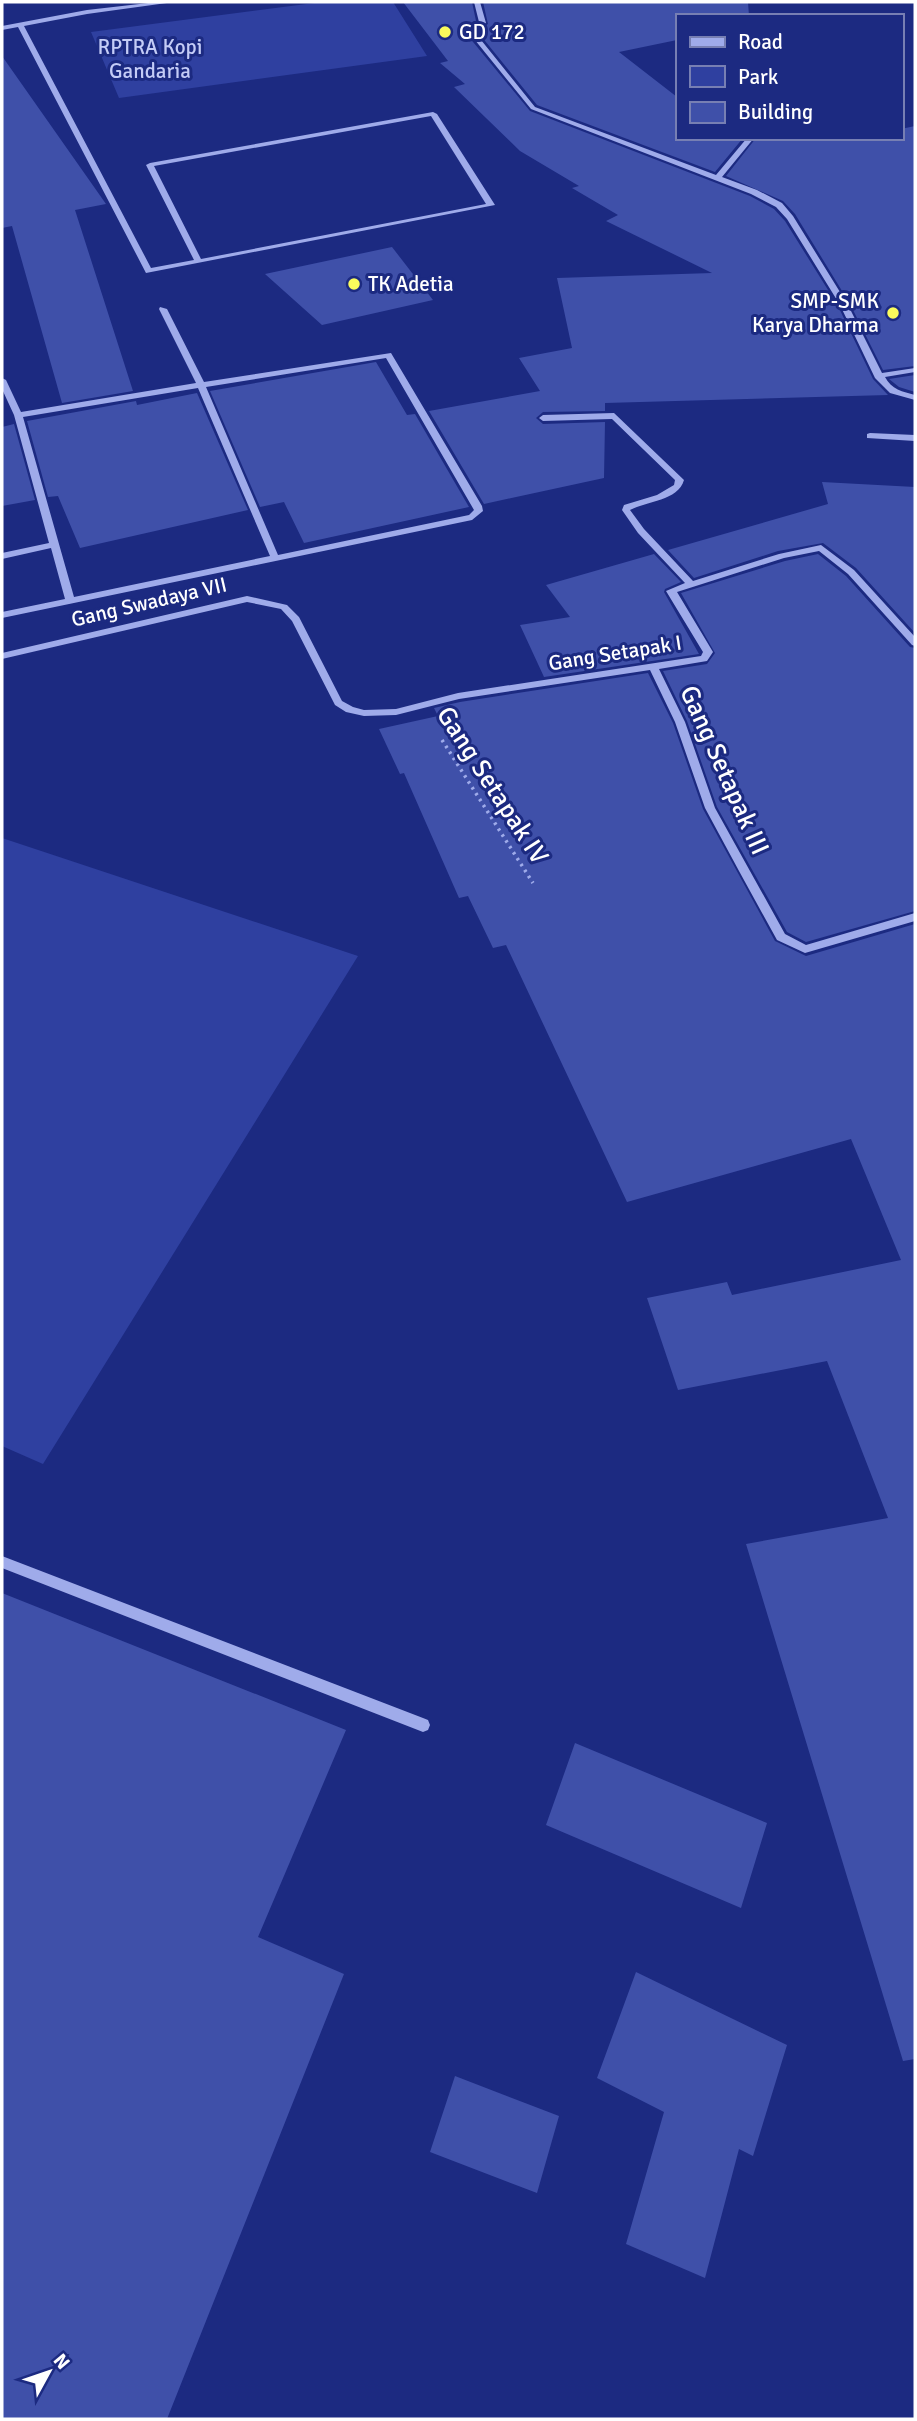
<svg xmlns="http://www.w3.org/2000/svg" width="917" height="2421" font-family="Signika,sans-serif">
  <rect width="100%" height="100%" fill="#1c2a81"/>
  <path fill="#2f40a0" d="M322,2h71l34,54 -308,42 -28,-66z
    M2,838l356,118 -315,508 -41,-18z"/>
  <path fill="#3f50a9" d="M403,2h69l4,19 -11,6 -1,4 66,80 220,85 24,13 11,12 53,85 35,73 15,16 -283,8v8l-62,1 -7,6 7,6 62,-2 -1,56 -120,26 -55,-93 111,-20 -21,-33 53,-10 -15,-70 155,-5 -106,-52 12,-6 -46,-27 7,-2 -59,-35 -66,-64 11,-3 -25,-21 8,-2z
    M483,2h265l1,14h-72v24l-58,12 58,45v41h66l-28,34 -178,-67 -60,-74 11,-7z
    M2,56l104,148 -31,6 58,181 -71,12 -50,-177 -10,2z
    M915,126v240l-32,4 -33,-66 -55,-90 -12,-13 -57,-25 30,-38h145v-9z
    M392,247l41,53 -111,25 -57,-51z
    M376,362l31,53 8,-1 54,93 -165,36 -20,-41 -24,5 -50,-116z
    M915,375v17l-16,-5 -10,-8z
    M197,393l51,117 -168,38 -22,-52 -10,1 -21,-76 109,-20 1,4z
    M14,424l21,76 -33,6v-79z
    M822,482l93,5v146l-59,-65 -33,-25 -45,8 -84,27 -26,-28 160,-46z
    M654,554l27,28 -16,7 -1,3 35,62 -155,23 -24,-52 50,-8 -24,-32z
    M818,554l28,22 64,71 5,1v263l-109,31 -19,-10 -70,-125 -30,-86 -24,-50 44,-7 8,-11 -34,-60 104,-32z
    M648,673l25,50 30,86 72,132 31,15 109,-32v1135l-12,2 -157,-517 142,-26 -61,-157 -149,29 -31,-92 80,-16 5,13 169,-35 -50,-121 -224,63 -121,-257 -13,3 -25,-52 -9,2 -55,-125 -4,1 -21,-45 59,-13 -4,-8 26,-6z
    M2,1593l344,137 -88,207 86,37 -177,445h-165z
    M575,1743l192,80 -26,85 -195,-83z
    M636,1972l151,73 -34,111 -14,-7 -34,129 -79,-34 38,-132 -67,-34z
    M455,2076l104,40 -22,77 -107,-41z"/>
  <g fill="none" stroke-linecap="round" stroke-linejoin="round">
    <path stroke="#9fabea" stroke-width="3.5" stroke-dasharray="2.5 4.5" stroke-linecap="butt" d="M442,740l91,143"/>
    <path fill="#9fabea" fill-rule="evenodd" d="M157,2h17l-87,12 -63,12 127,242 43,-8 -48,-95 4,-2 283,-51 4,2 58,91 -349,68 -128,-246 -16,3v-4l85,-16zM431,116l55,88 -285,55 -47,-93z
      M474,2h6l6,21 -13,7 62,77 181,68 31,-37h7l-32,39 35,13 25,13 11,13 55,89 34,68 33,-5v4l-30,5c6,12 18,15 30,18v5l-25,-7 -15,-15 -35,-73 -53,-86 -11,-12 -25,-13 -220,-85 -65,-80 13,-7z
      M160,307l7,2 37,73 187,-29 91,153 1,5 -11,9 -470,98v-6l63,-13 -14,-51 -49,11v-6l47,-10 -35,-128 -12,-26v-11l4,2 15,32 175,-29 -37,-74zM386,358l88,152 -5,5 -191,40 -72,-168zM198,388l72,168 -196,41 -51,-180z
      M614,413l70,67c-6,21 -37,21 -54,30l14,19 49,52 86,-27 42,-9 33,25 61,67v9l-3,-1 -64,-71 -29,-23 -35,7 -107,34 36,60 -6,9 -48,8 26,53 30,86 70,126 21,11 109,-32v8l-110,32 -28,-13 -38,-69 -34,-63 -30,-86 -25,-52 -191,29 -63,16 -32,1 -18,-4 -11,-7 -43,-84 -11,-12 -34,-7 -245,57v-6l245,-57 40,9 12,12 43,84 11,6 11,3 32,-1 62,-16 243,-37 2,-4 -37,-61 19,-8 -47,-50 -16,-23 2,-5 33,-10 17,-10 1,-5 -63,-61 -69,2 -4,-3 4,-3z
      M870,433l45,2v6l-48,-3v-4z
      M2,1556l421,162 5,2 2,5 -2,5 -5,2 -421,-164z"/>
  </g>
  <g fill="#fafb5c" stroke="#1c2a81" stroke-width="2.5">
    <circle cx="445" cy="32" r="7"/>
    <circle cx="354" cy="284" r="7"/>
    <circle cx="893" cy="313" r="7"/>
  </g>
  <g text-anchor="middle" stroke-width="6" stroke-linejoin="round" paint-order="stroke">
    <g font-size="21" fill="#fff" stroke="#1c2a81" text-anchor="start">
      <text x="459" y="39">GD 172</text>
      <text x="368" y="291">TK Adetia</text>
      <text x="879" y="308" text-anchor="end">SMP-SMK<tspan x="879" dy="24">Karya Dharma</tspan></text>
    </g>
    <g font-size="21" fill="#c4ccf7" stroke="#1c2a81">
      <text x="150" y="54">RPTRA Kopi<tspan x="150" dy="24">Gandaria</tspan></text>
    </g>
    <g font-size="21" fill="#fff" stroke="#1c2a81">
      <text transform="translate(149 602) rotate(-13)" y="7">Gang Swadaya VII</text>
      <text transform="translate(615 653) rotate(-9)" y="7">Gang Setapak I</text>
    </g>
    <g font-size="26" fill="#fff" stroke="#1c2a81">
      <text transform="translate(725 770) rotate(66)" y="9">Gang Setapak III</text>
      <text transform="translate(493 785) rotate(57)" y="9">Gang Setapak IV</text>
    </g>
  </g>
  <rect width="917" height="2421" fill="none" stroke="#ffffff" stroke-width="7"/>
  <rect x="676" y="14" width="228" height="126" fill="#1c2a81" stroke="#777fb3" stroke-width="2"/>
  <rect x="690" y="37" width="35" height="10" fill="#9fabea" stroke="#777fb3" stroke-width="2"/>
  <text x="738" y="49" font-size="21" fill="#ffffff">Road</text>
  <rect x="690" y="66" width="35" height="21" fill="#2f40a0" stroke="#777fb3" stroke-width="2"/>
  <text x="738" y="84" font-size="21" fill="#ffffff">Park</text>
  <rect x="690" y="102" width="35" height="21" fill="#3f50a9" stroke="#777fb3" stroke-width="2"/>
  <text x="738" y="119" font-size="21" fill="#ffffff">Building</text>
  <g transform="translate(49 2372) rotate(50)" stroke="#1c2a81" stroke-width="5" paint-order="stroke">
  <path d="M0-5L12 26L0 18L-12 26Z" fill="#ffffff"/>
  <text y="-10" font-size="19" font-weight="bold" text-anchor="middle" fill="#ffffff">N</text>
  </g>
</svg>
